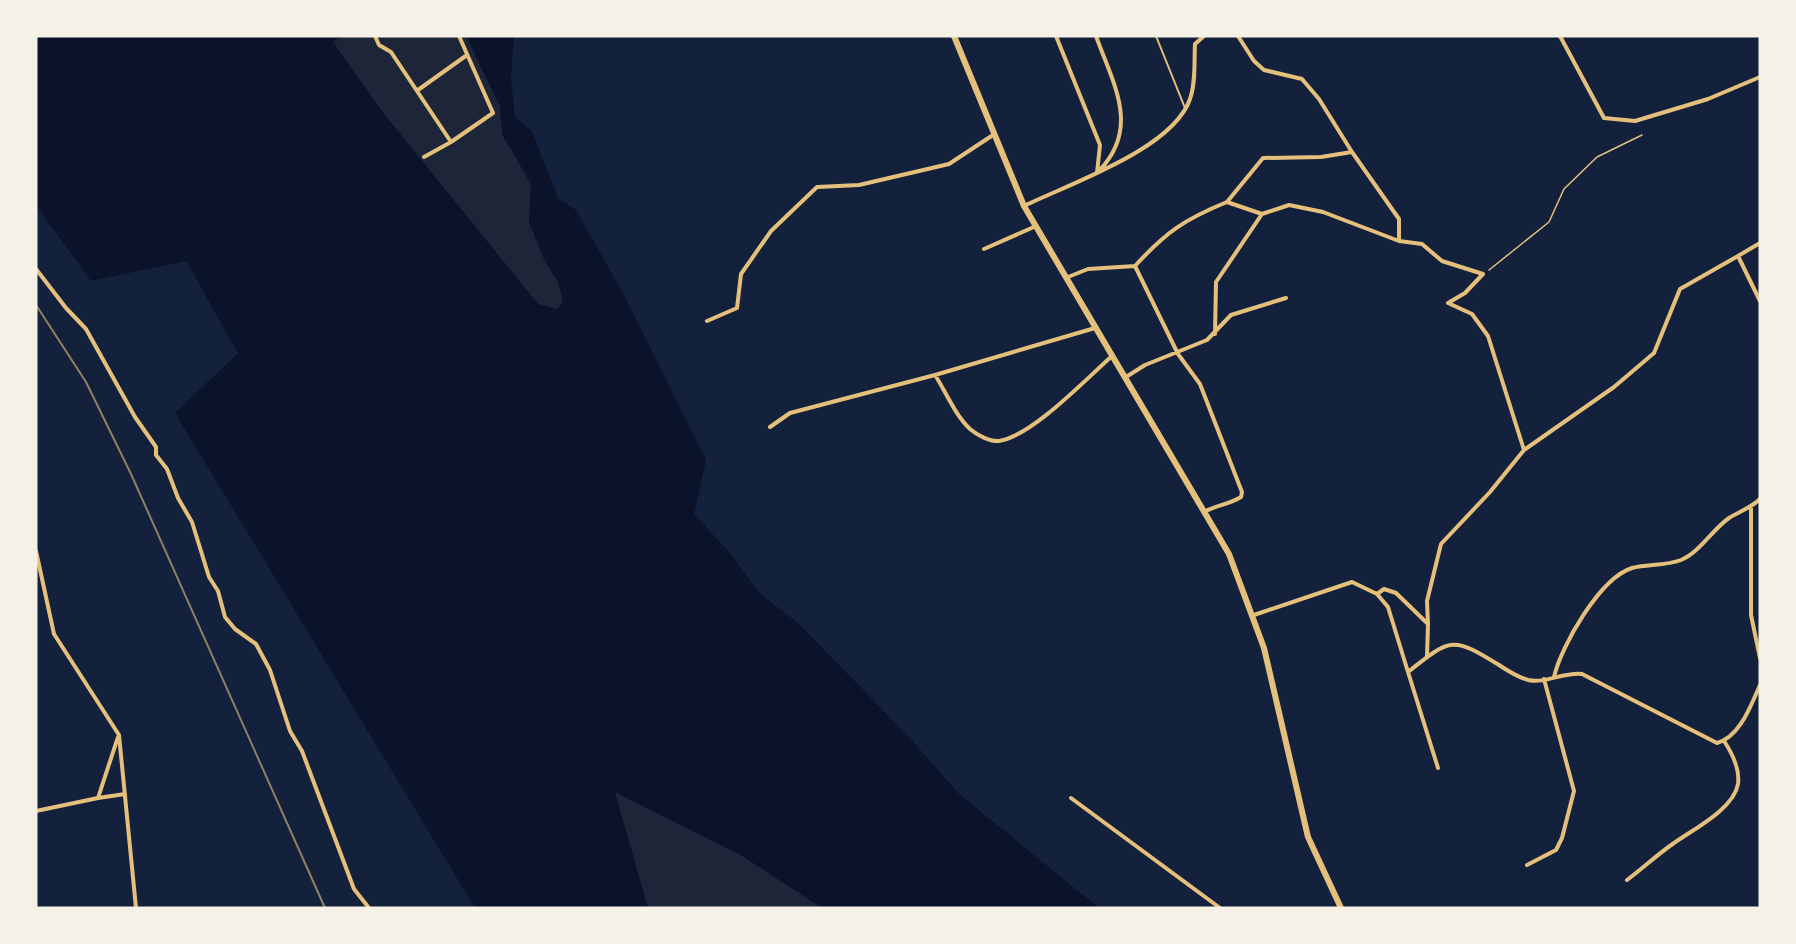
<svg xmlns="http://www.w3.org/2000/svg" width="1796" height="944" font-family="'Alegreya Sans',sans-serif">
  <rect width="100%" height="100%" fill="#14213d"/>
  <path fill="#1d2539" d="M340,36h126l34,70 2,28 29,50 -2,38 15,37 15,25 4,18 -6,7 -19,-5 -154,-190 -51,-72z
    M614,792l127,63 81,53h-174z"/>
  <path fill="#0b132b" d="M36,36h304l-7,6 51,72 154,190 19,5 6,-7 -4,-18 -15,-25 -15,-37 2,-38 -29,-50 -2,-28 -34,-70h48l-3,42 4,40 17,13 26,67 18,12 47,83 83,167 -12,54 37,40 28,39 39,30 110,113 50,57 141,115h-277l-81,-53 -126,-63 33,116h-173l-300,-495 63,-60 -52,-92 -95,20 -55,-76z"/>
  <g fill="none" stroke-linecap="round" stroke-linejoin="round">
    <path stroke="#e5c07b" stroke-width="1.5" d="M1489,270l60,-48 15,-33 33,-32 45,-22"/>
    <path stroke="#e5c07b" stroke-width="2" d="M1156,36l29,72"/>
    <path stroke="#e5c07b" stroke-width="4" d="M375,36l4,9 12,7 60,90 -27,15
      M1056,36l44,109 -3,28
      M1096,36c17,48 45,91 3,135
      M1238,36l16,25 10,9 38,9 17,20 33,53 47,67v22l23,3 20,17 41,13 -18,19 -17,10 24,11 16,22 36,114
      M1560,36l44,82 31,3 73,-22 52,-22
      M418,90l49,-35
      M451,142l42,-29 -34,-77
      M1227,202l36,-44 58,-1 31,-5
      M1024,206c45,-22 149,-57 166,-107 6,-17 4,-38 5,-55l9,-8
      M1760,243l-22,13 22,45
      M984,249l52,-23
      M1135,266l43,88 22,30 42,108 -1,5c-13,8 -25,8 -37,15
      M36,269l30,39 20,21 49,88 21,30v8l11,14 11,29 14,24 17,55 9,14 7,26 10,12 21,15 14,26 20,61 12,20 52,138 15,19
      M1068,277l20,-8 47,-3c31,-34 50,-47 92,-64l35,12 27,-9 34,7 76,29
      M707,321l30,-13 4,-34 30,-43 46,-44 42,-2 90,-21 44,-29
      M1215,334l1,-52 46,-68
      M935,375c11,17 20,40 35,54 7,6 20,13 29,12 33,-5 87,-62 113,-85
      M1126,377l19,-12 62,-25 24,-25 55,-17
      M770,427l20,-14 145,-38 160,-47
      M1751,508v107l9,43
      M36,551l18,83 65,101 17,173
      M1377,594l11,13 20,65
      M1254,615l98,-33 25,12 7,-5 12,4 32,31 -1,-23 14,-57 49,-52 34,-42 90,-63 40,-34 26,-64 58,-33
      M1427,656l1,-32
      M1554,677c7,-31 46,-99 78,-109 16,-4 33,-2 49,-8 19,-8 31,-30 48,-42 11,-7 22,-10 31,-19
      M1438,768l-30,-96c43,-34 44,-36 91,-7 9,6 18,12 29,15 17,4 35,-8 54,-6l135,69c23,-6 34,-38 43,-58
      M98,798l27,-4
      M1071,798l149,110
      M36,811l62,-13 20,-61
      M1527,865l29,-15 6,-12 12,-47 -30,-112
      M1627,880c16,-12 31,-26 47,-37 18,-13 60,-34 64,-59 2,-15 -6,-31 -14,-43"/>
    <path stroke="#e5c07b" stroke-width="6" d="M954,36l70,170 205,348 35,94 44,189 33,71"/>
    <path stroke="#918062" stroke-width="2" d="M36,305l50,77 45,92 194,434"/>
  </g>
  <rect width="1796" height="944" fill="none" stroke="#f6f1e7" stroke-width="75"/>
</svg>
